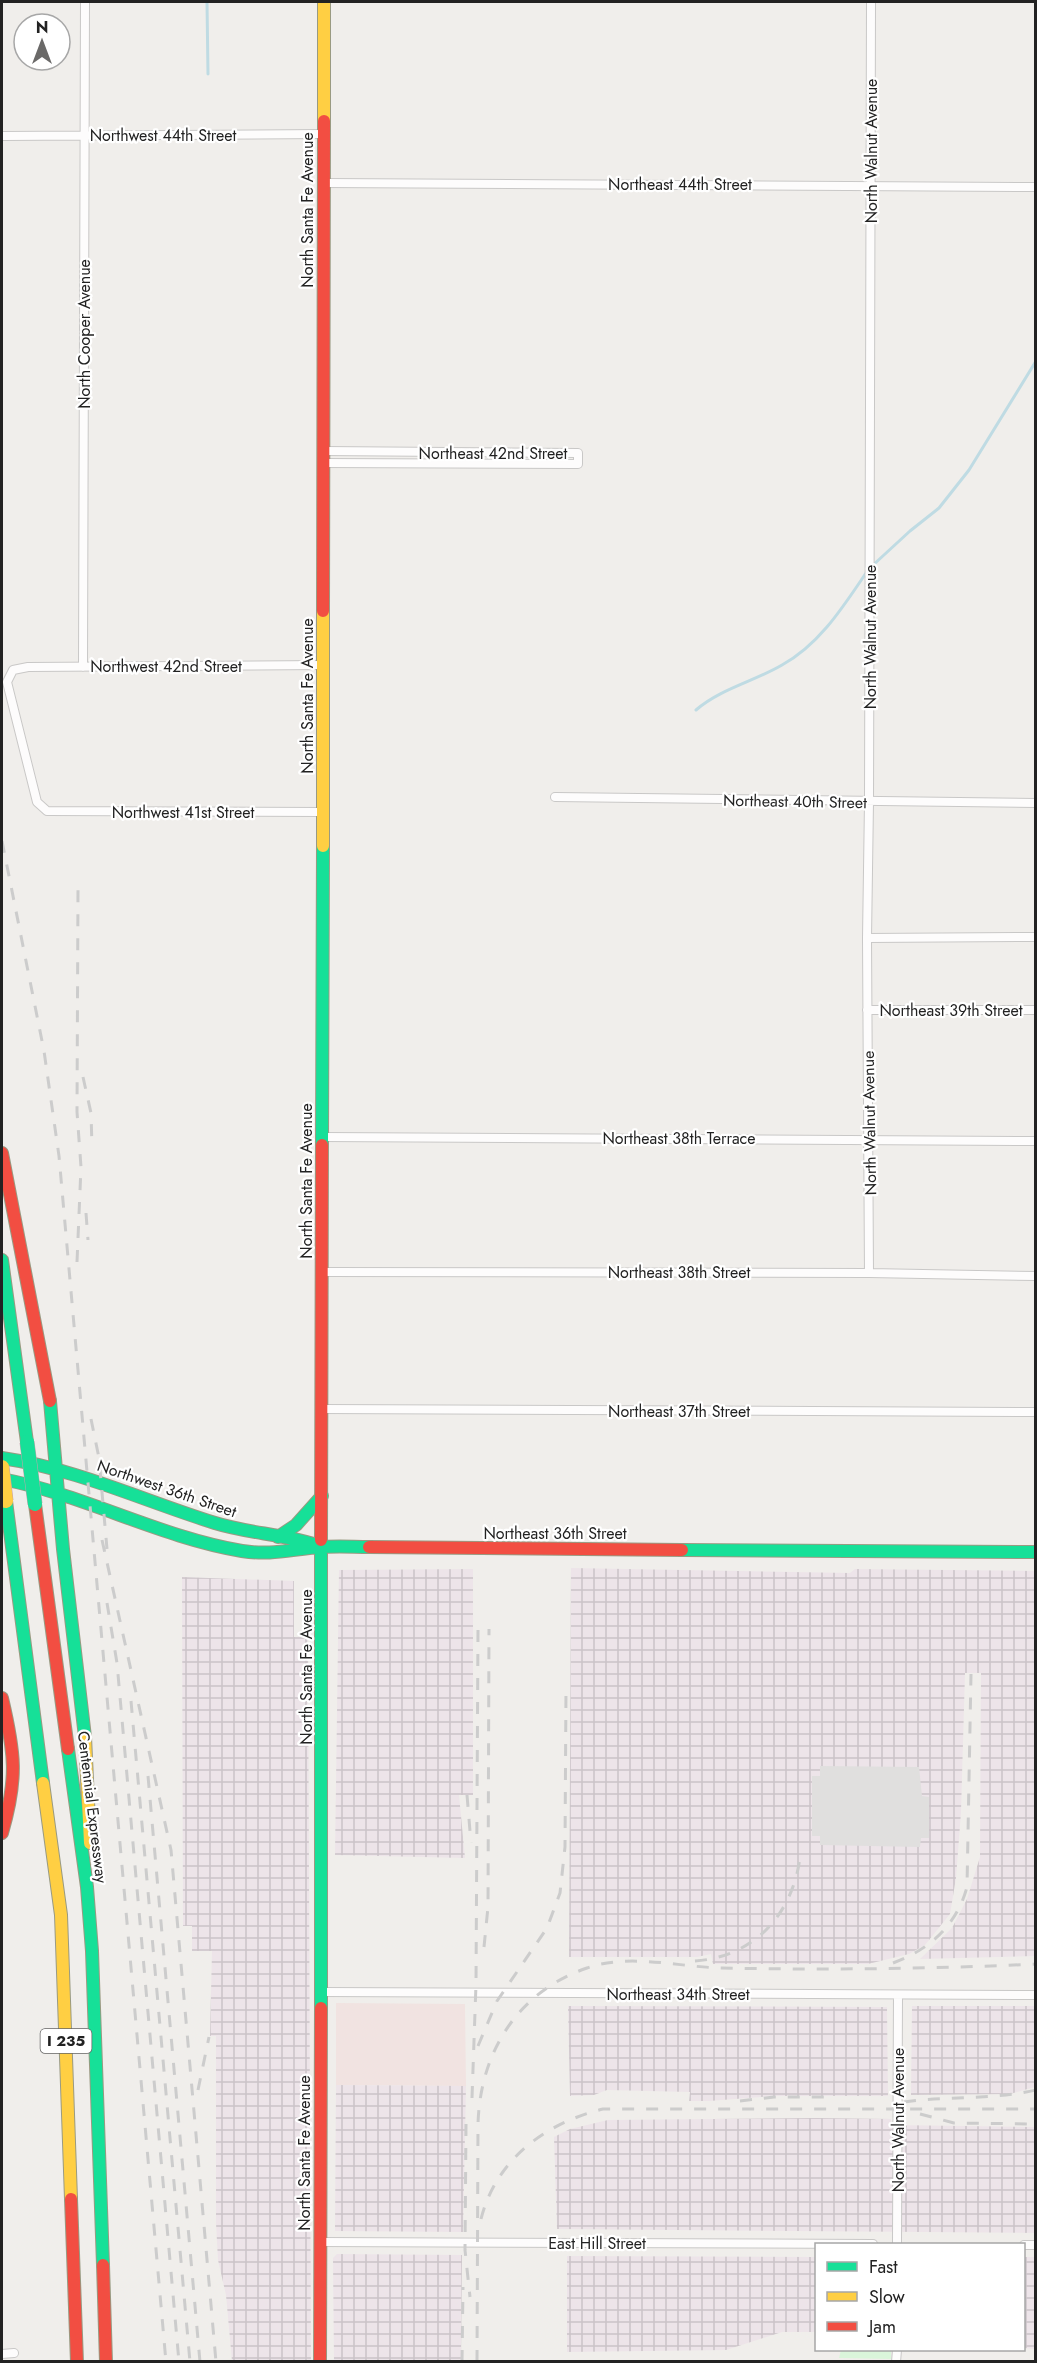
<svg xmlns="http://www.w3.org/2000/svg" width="1037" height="2363" font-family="Jost,sans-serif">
  <defs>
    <pattern id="industrial-grid" width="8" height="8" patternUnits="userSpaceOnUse" patternTransform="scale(1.5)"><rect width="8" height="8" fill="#ede4e9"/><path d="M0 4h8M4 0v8" fill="none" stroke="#cbc3c8"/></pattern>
  </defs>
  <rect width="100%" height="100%" fill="#f0eeeb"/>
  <path fill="#f1e3e1" d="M336,2003l129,1 1,82 -130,-1z"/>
  <path fill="url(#industrial-grid)" d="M571,1568l279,5 5,-4 180,2v385l-115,3 32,-31 15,-29 13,-42 1,-184h-16l-4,139 -5,66 -6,36 -25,31 -16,9 -41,10h-155l-2,-10 -14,3h-128z
    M473,1569v226h-14l6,63 -130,-3 4,-285z
    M182,1577l112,4v56h14l3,724h-79l-6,-66 -8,-35 -2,-37v-187h-6l2,-85h-20v-25h-9z
    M568,2006l319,1 1,89h-114l-65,5h-20l1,-9 -83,-2 -13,5 -24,1z
    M912,2006h123v81l-25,7 -99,1z
    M336,2085l130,1 -3,146 -128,-1z
    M816,2118l75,1v6l144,2v106l-478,-4 -3,-92 16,-8 38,-9z
    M337,2254l125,1 -1,106h-127l-1,-103z
    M567,2256l249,1v75h-34l-56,18 -159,2z
    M1024,2257h11v92l-11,-1z"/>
  <path fill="#daf5da" d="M841,2350h50v9l-52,-1z"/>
  <path fill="#e0dfde" d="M820,1766l99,1 3,29 7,1v41h-8l-1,9 -100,-2v-9h-8v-60h8z"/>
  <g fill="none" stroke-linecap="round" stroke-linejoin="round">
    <path stroke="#bfdbe3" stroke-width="3" d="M207,2l1,72
      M872,566l38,-35 29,-23 30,-38 67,-109
      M696,710c24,-21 59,-29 86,-45 37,-20 61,-58 84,-92"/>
    <defs>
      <path id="street" d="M2,136l322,-2
        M324,183l712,4
        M324,451l254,2v11l-254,-1
        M323,665l-295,2 -15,3 -6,12 30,120 10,9 276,1
        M83,667l2,-665
        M555,797l481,6
        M867,938l169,-1
        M867,1010h169
        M323,1137l713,4
        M323,1272l546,1 167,3
        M869,1273l-2,-335 2,-136 2,-800
        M322,1409l714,3
        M321,1992l715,3
        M320,2242l553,2
        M897,2244l1,-249
        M1024,2245h12
        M2,2354l12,-1
        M896,2362l1,-12"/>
      <path id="fast" d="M322,1145l1,-299
        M2,1260l25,182
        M50,1401l13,148 22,188
        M2,1458c75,11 142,43 213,65 35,11 73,11 107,24
        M2,1479c83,16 157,58 240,72 31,5 53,-3 82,-4 15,-1 30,0 45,0
        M6,1501l37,282
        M278,1537l18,-12 26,-29
        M682,1550l354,2
        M68,1749l19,138 5,64 11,314
        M321,2008v-468"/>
      <path id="slow" d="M324,121v-119
        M323,846v-235
        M85,1737l5,106
        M43,1783l18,132 10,284"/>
      <path id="jam" d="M323,611l1,-490
        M2,1153l48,248
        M35,1504l33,245
        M321,1540l1,-395
        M369,1547l313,3
        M2,1698c13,55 16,80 0,135
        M71,2199l6,163
        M103,2265l3,97
        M320,2362l1,-354"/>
    </defs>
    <use href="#street" stroke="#c9c8c7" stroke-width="10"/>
    <use href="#fast" stroke="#999a82" stroke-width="14"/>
    <use href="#slow" stroke="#999a82" stroke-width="14"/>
    <use href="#jam" stroke="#999a82" stroke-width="14"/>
    <use href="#street" stroke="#fdfcfc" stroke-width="8"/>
    <use href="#fast" stroke="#16e098" stroke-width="12"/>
    <use href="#slow" stroke="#ffcf43" stroke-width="12"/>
    <use href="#jam" stroke="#f24e42" stroke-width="12"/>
    <path stroke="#ccc" stroke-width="3" stroke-dasharray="12 12" stroke-linecap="butt" d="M2,841l42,210 15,105 107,1206
      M83,1077l8,36 1,34
      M86,1213l2,27
      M77,1262l4,-95 -4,-55 1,-222
      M91,1419l8,39 8,91
      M102,1540l69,310 45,512
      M107,1603l10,60 62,699
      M131,1701l59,661
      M148,1776l52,586
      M467,1795l4,48
      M484,1947l4,-40 1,-278
      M695,1961c59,-4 98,-47 105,-104
      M893,1963c36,-13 64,-38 74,-76l4,-213
      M478,2046l19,-45 50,-73 13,-35 5,-46 1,-159
      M198,2090l11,-53
      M472,2098l4,-114 2,-354
      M740,2101l34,-4h59
      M904,2102c44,-6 89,-2 132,-12
      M920,2114l34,9 82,1
      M466,2124l-1,126 5,47
      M481,2219c15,-60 65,-96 122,-110h433
      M462,2362l1,-75
      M477,2362l1,-238c2,-71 39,-132 109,-156 43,-15 90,-1 135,0 104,2 209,1 314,-4
      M611,2362h24
      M1033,2362l3,-1"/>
    <defs>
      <path id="fast-bridge" d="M27,1442l8,62"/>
      <path id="slow-bridge" d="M2,1467l4,34"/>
    </defs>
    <use href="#fast-bridge" stroke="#c5a2ac" stroke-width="15" stroke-linecap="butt"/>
    <use href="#slow-bridge" stroke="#c5a2ac" stroke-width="15" stroke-linecap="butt"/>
    <use href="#fast-bridge" stroke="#16e098" stroke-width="14"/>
    <use href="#slow-bridge" stroke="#ffcf43" stroke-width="14"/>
  </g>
  <g text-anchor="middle" stroke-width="4.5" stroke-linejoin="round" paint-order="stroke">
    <rect fill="#fff" stroke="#646464" stroke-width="1.5" x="40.5" y="2029" width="51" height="24" rx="4.5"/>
    <g font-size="15" font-weight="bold" fill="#222">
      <text x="66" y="2046">I 235</text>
    </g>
    <g font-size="16" fill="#222" stroke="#fff">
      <text x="163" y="141">Northwest 44th Street</text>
      <text transform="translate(871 151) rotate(-90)" y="6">North Walnut Avenue</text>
      <text x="680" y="190">Northeast 44th Street</text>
      <text transform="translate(307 210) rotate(-90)" y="6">North Santa Fe Avenue</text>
      <text transform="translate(84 334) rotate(-90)" y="6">North Cooper Avenue</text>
      <text x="493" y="459">Northeast 42nd Street</text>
      <text transform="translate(870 637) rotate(-90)" y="6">North Walnut Avenue</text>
      <text x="166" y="672">Northwest 42nd Street</text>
      <text transform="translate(307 696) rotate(-90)" y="6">North Santa Fe Avenue</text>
      <text transform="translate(795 801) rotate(1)" y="6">Northeast 40th Street</text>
      <text x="183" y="818">Northwest 41st Street</text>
      <text x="951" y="1016">Northeast 39th Street</text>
      <text transform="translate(869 1123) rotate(-91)" y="6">North Walnut Avenue</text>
      <text x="679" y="1144">Northeast 38th Terrace</text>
      <text transform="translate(306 1181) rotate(-90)" y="6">North Santa Fe Avenue</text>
      <text x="679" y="1278">Northeast 38th Street</text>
      <text x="679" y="1417">Northeast 37th Street</text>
      <text transform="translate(167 1488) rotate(19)" y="6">Northwest 36th Street</text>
      <text x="555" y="1539">Northeast 36th Street</text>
      <text transform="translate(306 1667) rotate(-90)" y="6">North Santa Fe Avenue</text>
      <text transform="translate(93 1807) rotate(83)" y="6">Centennial Expressway</text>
      <text x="678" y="2000">Northeast 34th Street</text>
      <text transform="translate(898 2120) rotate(-90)" y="6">North Walnut Avenue</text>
      <text transform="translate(304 2153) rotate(-90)" y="6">North Santa Fe Avenue</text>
      <text x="597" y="2249">East Hill Street</text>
    </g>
  </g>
  <rect width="1037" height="2363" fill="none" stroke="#222222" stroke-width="6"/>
  <rect x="815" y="2243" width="210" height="108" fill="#ffffff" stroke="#a7a7a7" stroke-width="1.5"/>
  <rect x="827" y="2262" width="30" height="9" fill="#16e098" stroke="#a7a7a7" stroke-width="1.5"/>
  <text x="869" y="2273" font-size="18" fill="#222222">Fast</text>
  <rect x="827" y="2292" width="30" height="9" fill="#ffcf43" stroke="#a7a7a7" stroke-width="1.5"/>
  <text x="869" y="2303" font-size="18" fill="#222222">Slow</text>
  <rect x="827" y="2322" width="30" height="9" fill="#f24e42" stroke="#a7a7a7" stroke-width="1.5"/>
  <text x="869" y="2333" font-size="18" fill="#222222">Jam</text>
  <g transform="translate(42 42)"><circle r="28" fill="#ffffff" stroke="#a7a7a7" stroke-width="1.5"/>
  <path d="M0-4.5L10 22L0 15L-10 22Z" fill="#6a6968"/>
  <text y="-9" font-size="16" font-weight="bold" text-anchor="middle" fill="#222222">N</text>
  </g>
</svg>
